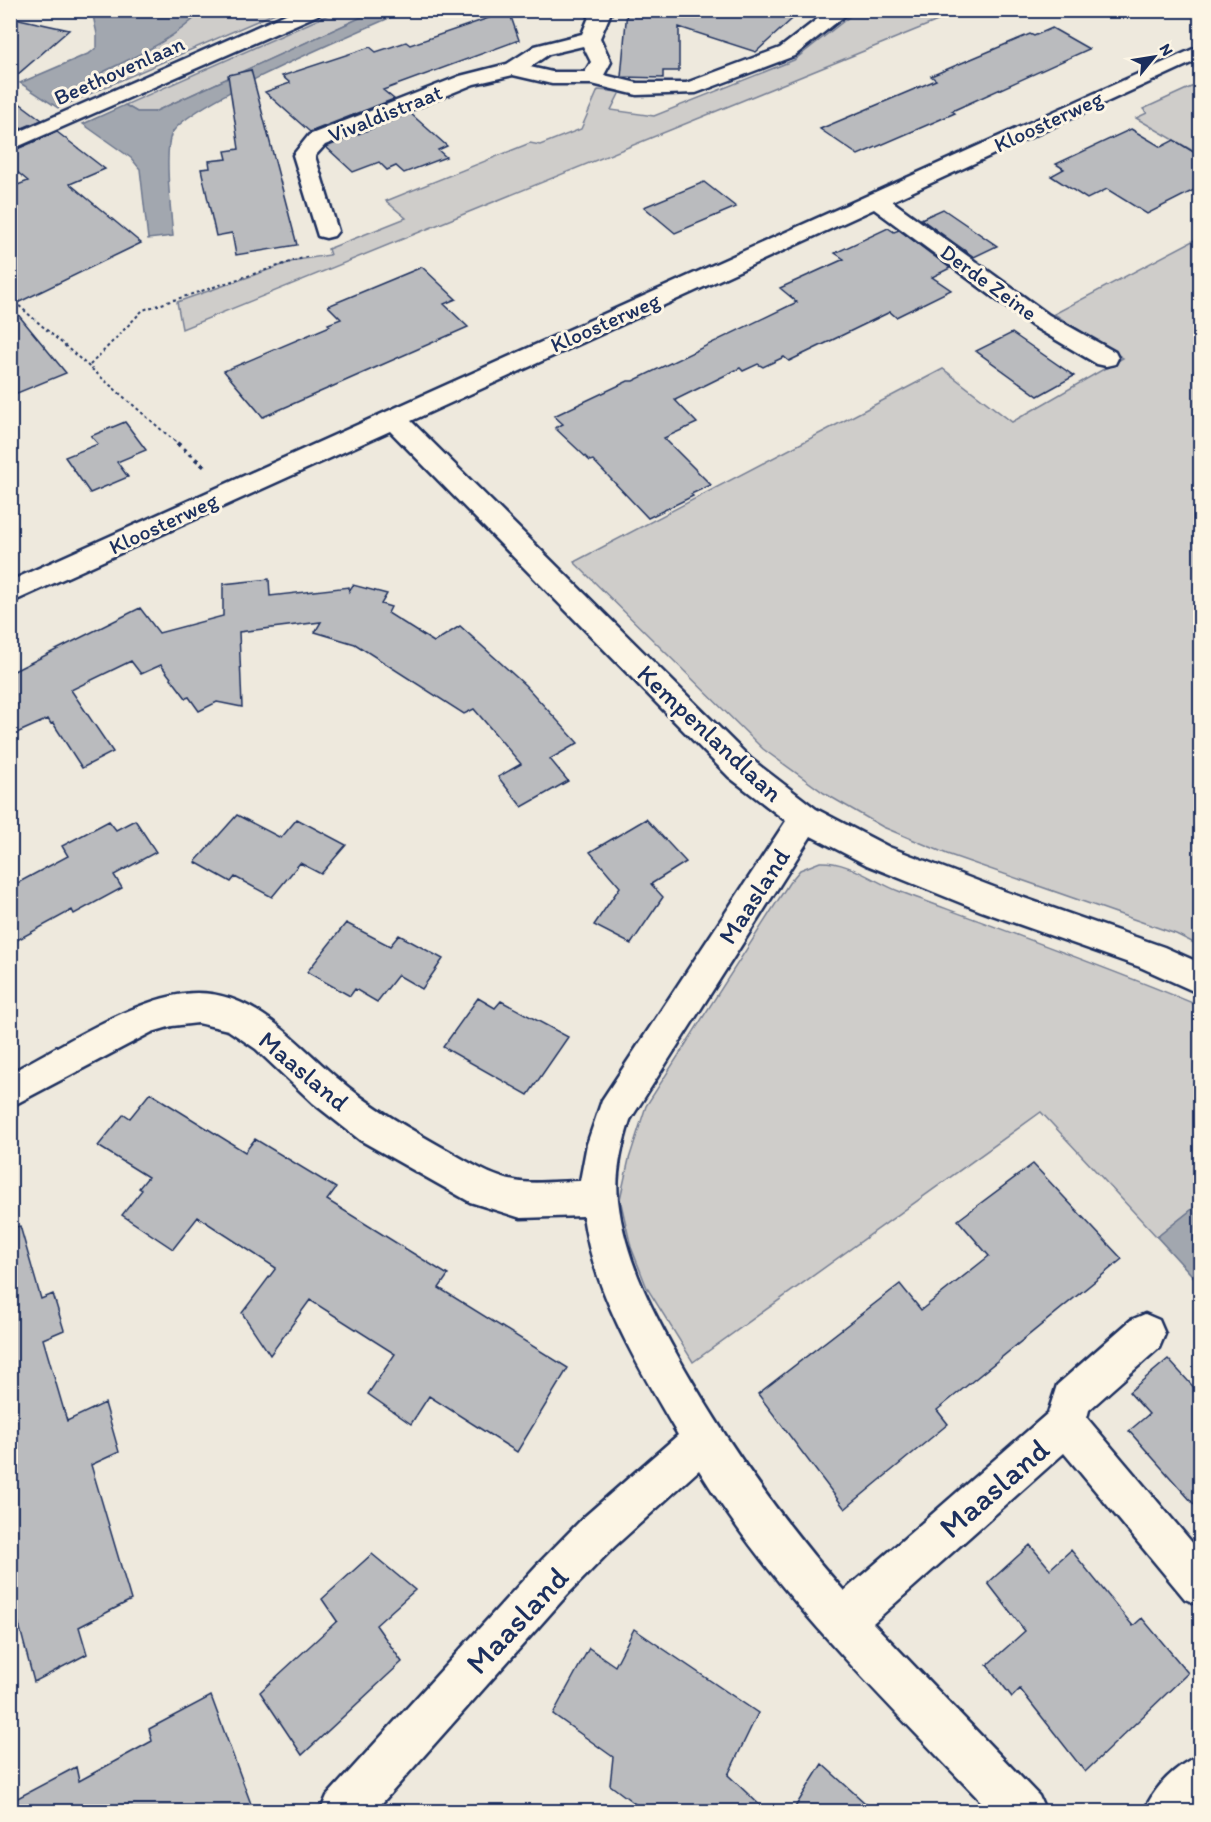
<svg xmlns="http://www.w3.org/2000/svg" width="1211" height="1822" font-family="Itim,sans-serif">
  <rect width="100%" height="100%" fill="#eee9dd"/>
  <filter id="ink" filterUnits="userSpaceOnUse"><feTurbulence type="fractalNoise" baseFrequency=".0167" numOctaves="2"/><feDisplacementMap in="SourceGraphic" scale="12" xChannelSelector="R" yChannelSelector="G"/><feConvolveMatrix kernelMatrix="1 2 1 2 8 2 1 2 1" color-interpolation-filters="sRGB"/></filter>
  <g filter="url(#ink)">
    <path fill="#cfcdca" stroke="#757e94" stroke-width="1.5" d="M858,10l17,6 8,-5h79l-780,318 -5,-27 120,-42 33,-5 -2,-6 78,-31 -20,-17 144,-58 10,2 41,-16 17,-39 22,2 -9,18 43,6 140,-56z
      M201,11h79l-179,78 -7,-4 -3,-5 6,-5z
      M337,11h38l-221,101h-17l-12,-7z
      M1200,83v72l-64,-37 11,-5 -4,-4z
      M1200,237v709l-24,-12 -229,-80 -64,-27 -59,-34 -61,-44 -189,-187 369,-193 69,53 111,-64 -69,-44z
      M820,862c29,-1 54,20 81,30 100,37 200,73 299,114v197l-43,34 -116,-125 -348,250 -46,-74 -16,-41 -11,-48 9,-40 17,-53 143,-223 11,-13z"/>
    <path fill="#a2a7af" stroke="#6c778f" stroke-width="1.5" d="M92,11l109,-1 1,1c-29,30 -69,46 -105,64l-6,5 3,5 7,4 -43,19 -38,-25 70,-30 7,-6v-13z
      M375,11h30c-40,18 -220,92 -234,124 -7,18 0,78 2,101l-25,3 -8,-70 -9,-11 -48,-34 42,-19 12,7h17z
      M1200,1203v81l-43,-47z"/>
    <path fill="#babbbe" stroke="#1b2f5e" stroke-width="1.5" d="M627,10h175l-46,42 -77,-25v44h-16v7l-42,-1z
      M509,11l10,29 -136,50 11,9 -84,33 -45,-40 25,-9 -8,-7 88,-29 6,5 30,-10 4,3z
      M10,17l59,13 -59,51z
      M1052,28l37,21 -137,62 3,2 -97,42 -38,-26 116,-49 -5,-4 99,-42 4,2z
      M251,70l46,175 -61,10 -4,-22 -16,3 -15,-67 9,-1 -1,-7 18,-2 -2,-8 14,-2 -11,-74z
      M10,96l32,24 -32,13z
      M410,113l37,33 -9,4 8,7 -42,16 -8,-7 -9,4 -8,-8 -26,10 -27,-25z
      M1131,129l30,18 13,-7 26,16v31l-53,27 -40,-25 -20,10 -36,-23 13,-7 -8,-5z
      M57,132l48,37 -35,15 71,59 -130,63 55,67 -56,23v-208l18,-7 -18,-15v-14z
      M704,182l32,25 -61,26 -31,-26z
      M943,209l54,37 -23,11 -53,-38z
      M888,228l6,4 5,-2 51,38 -18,9 19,13 -55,27 -6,-5 -101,49 -5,-4 -21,10 -5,-3 -15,7 -3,-3 -65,32 22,23 -33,15 47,47 -20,9 2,2 -45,22 -55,-58 -3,1 -35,-33 8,-4 -9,-8 74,-35h5l164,-79 -17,-14 64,-29 -9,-6z
      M422,267l34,32 -12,5 24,23 -205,90 -39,-46 106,-45 -2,-2 13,-5 -13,-13z
      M1012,333l62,43 -36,20 -62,-45z
      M125,422l21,28 -29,12 11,15 -38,16 -25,-36 33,-13 -7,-8z
      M269,579l1,17 79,-9v4l4,-6 34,9 -6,10 10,3 -3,6 46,29 26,-16 65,59 53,58 -28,16 18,22 -46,26 -24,-30 23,-13 -47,-55 -10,5 -109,-70 -40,-12 6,-10 -82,10 3,75 -25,-5 -18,9 -10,-14 -3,1 -25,-33 -20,9 -10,-13 -60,29 42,62 -31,16 -29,-45 -2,1 -3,-5 -38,17v-63l130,-65 19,25 64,-17v-32z
      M237,815l44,23 16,-19 49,26 -25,29 -21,-11 -28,34 -37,-20 -4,5 -36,-20z
      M646,819l40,43 -35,22 12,13 -32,47 -37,-19 26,-38 -30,-35z
      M135,820l21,32 -42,23 8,13 -48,26 -2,-4 -62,34v-57l58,-31 -6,-10 47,-25 7,9z
      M346,923l44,23 9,-11 44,24 -21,30 -24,-14 -21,27 -22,-13 -5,7 -43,-24z
      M478,998l17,10 6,-7 67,36 -40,58 -85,-48z
      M150,1093l95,59 10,-13 81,49 -9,12 121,75 -9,13 129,80 -51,84 -88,-56 -18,28 -43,-30 27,-40 -85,-54 -40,55 -28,-42 34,-45 -78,-51 -25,32 -51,-34 20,-25 -3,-2 9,-11 -50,-31 26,-32 6,4z
      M1033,1164l89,95 -185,151 11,14 -103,85 -87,-115 142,-110 21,26 68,-54 -31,-36z
      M20,1226l21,73 12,-5 11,36 -21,9 24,82 38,-18 14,49 -28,13 40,135 -52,27 8,27 -53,28 -24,-92v-362z
      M1168,1359l32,35v117l-71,-80 20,-17 -20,-22z
      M1030,1545l20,24 21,-19 62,76 9,-8 46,55 -103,99 -65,-83 -8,8 -25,-32 38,-34 -37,-48z
      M372,1554l43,36 -39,35 26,37 -100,93 -42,-63 77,-71 -15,-22z
      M634,1629l124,84 -30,62 39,37h-121l-36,-27 3,-28 -60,-43 36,-66 26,18z
      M211,1696l43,116h-244v-10l66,-35 3,14 73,-40 -3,-12z
      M822,1764l53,48h-83z"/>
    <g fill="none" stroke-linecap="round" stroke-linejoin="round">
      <defs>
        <path id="street" d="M295,10h28l-3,4 -310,136v-14z
          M592,10h20l-12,28 11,24 -7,13 33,8h49l94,-35 49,-38h23l-58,46 -98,37 -59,2 -45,-11h-40l-39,-9 -39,9 -149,61 -10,11 23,75 -4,5 -8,2 -8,-2 -25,-81 16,-20 151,-59 47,-12 28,-18 47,-12zM583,46l8,16 -6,10h-33l-22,-5 19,-13z
          M1200,46v13l-308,142 157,114 66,37 3,6 -3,6 -9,2 -9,-2 -66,-39 -157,-116 -463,212 340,338 65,50 73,38 115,44 160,56 36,16v31l-60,-27 -159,-56 -114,-46 -56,-29 -181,284c-8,25 -15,53 -12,80 7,62 37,116 67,169 46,80 98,153 159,222l204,-178 9,-28 74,-65 14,-6 14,6 6,14 -6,14 -70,62 -2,8 113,134v53l-15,-6 -121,-146 -191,170 166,173 7,16h-55c-103,-109 -213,-213 -292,-342l-85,77 -47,48 -193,217h-54l7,-16 210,-231 47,-48 94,-82c-39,-67 -84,-141 -95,-219l-62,2 -51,-16 -110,-62 -47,-37 -57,-54 -28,-19 -30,-7 -26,3 -20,6 -142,75v-34c50,-26 132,-80 187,-80 59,0 99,50 140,85 34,29 71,50 110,72 23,13 47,29 74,32 19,2 40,-1 59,-1l7,-37 15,-44 184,-279 -57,-44 -339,-346 -380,172v-22z
          M1200,1755v57h-56c10,-25 32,-47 56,-57z"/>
      </defs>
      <use href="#street" stroke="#1b2f5e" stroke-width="5"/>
      <path stroke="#1b2f5e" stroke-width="2" stroke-dasharray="3 3" stroke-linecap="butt" d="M10,298l169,147
        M90,365l53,-55 166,-54"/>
      <path stroke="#1b2f5e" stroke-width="4" stroke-dasharray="4 4" stroke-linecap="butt" d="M177,443l30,26"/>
      <use href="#street" fill="#fcf5e5" fill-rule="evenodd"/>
    </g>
  </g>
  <g text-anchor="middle" stroke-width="6" stroke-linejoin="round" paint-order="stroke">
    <g font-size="22" fill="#1b2f5e" stroke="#fcf5e5">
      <text transform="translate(119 70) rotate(-24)" y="8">Beethovenlaan</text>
      <text transform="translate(385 113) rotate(-22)" y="8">Vivaldistraat</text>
      <text transform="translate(1048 121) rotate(-25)" y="8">Kloosterweg</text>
      <text transform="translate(989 282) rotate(36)" y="8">Derde Zeine</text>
      <text transform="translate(605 322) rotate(-24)" y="8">Kloosterweg</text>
      <text transform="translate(163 523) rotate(-25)" y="8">Kloosterweg</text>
    </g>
    <g font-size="26" fill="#1b2f5e" stroke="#fcf5e5">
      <text transform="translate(710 733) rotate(43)" y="9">Kempenlandlaan</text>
      <text transform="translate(754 896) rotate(-57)" y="9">Maasland</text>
      <text transform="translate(304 1071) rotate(40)" y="9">Maasland</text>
    </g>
    <g font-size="32" fill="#1b2f5e" stroke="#fcf5e5">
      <text transform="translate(994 1488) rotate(-41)" y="11">Maasland</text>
      <text transform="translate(517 1620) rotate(-47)" y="11">Maasland</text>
    </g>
  </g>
  <rect width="1211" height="1822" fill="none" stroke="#fcf5e5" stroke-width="36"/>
  <rect x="18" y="18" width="1175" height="1786" fill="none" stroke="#1b2f5e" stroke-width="2" filter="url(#ink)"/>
  <g transform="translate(1154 57) rotate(60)" stroke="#fcf5e5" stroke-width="4.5" paint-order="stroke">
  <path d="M0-4.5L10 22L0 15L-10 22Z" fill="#1b2f5e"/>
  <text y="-9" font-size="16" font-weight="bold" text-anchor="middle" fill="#1b2f5e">N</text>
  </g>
</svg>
